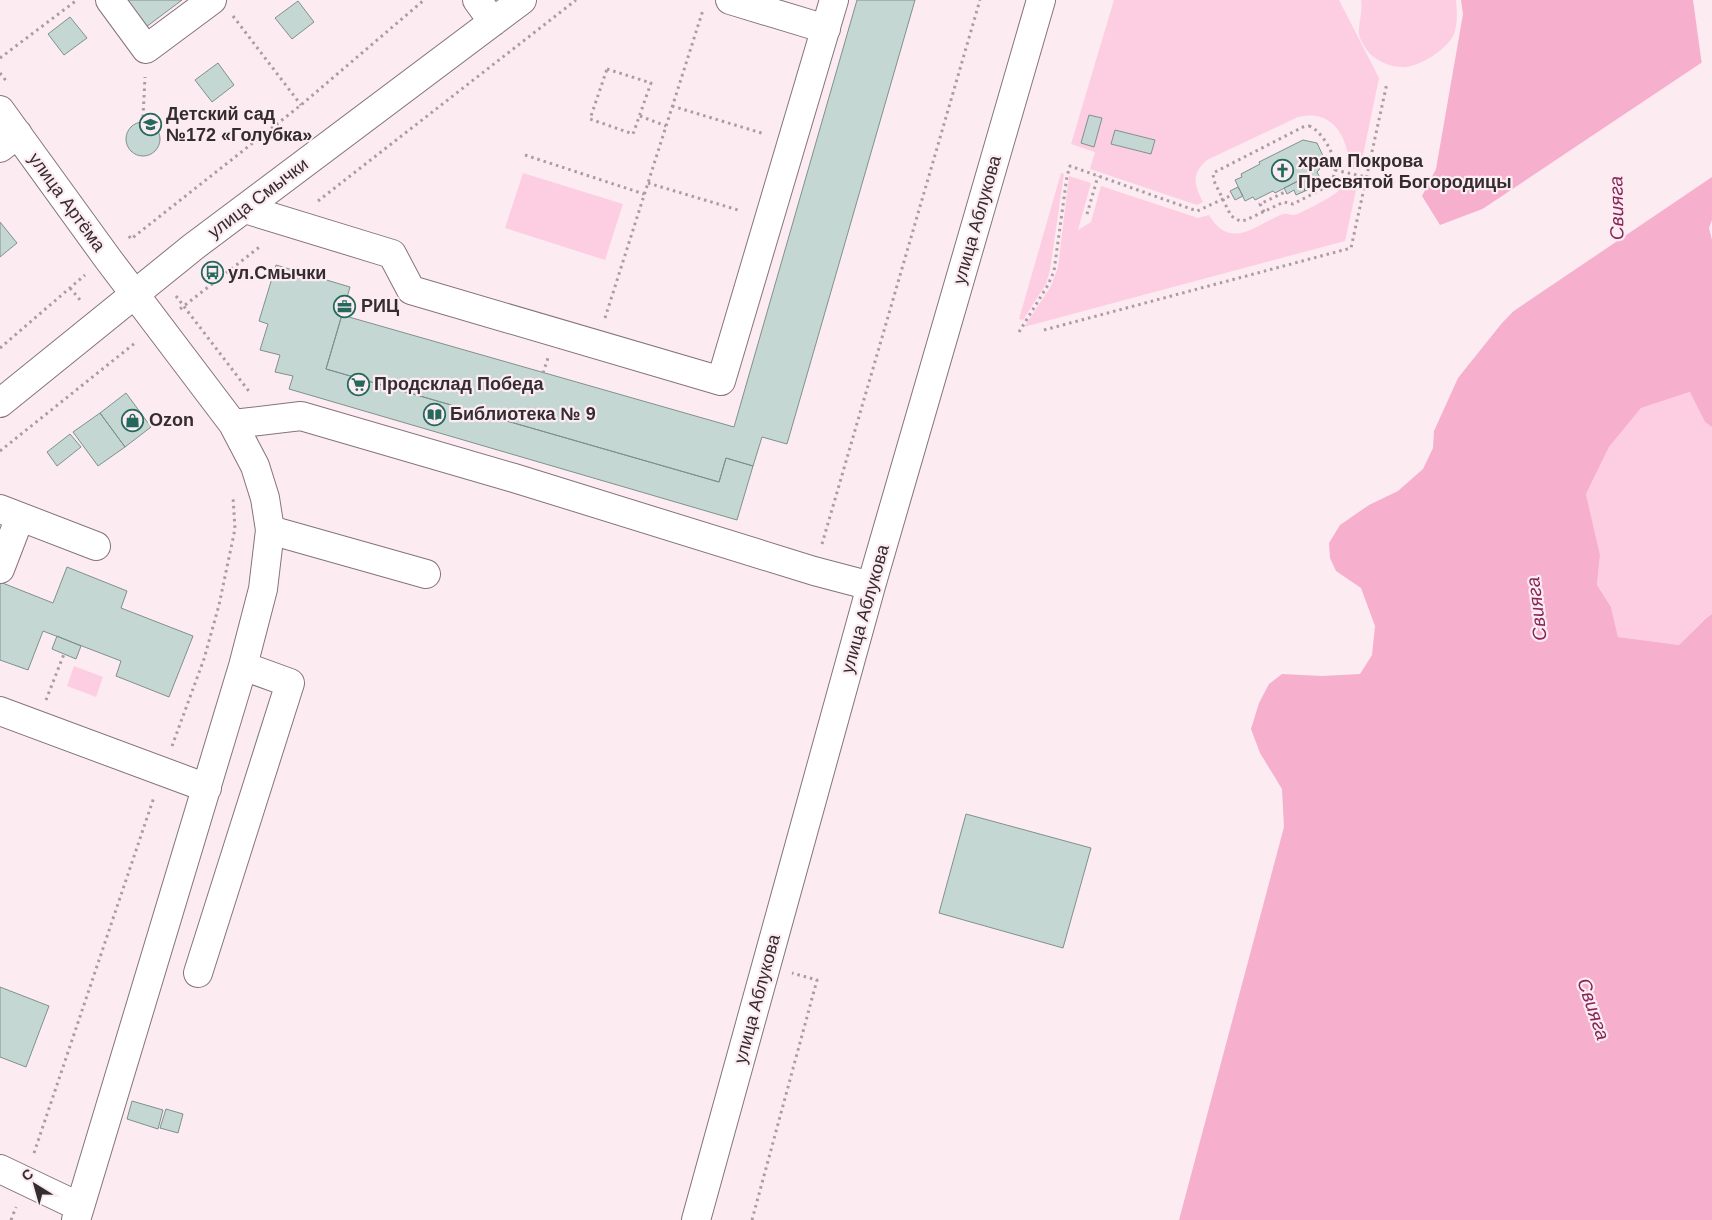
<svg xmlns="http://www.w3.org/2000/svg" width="1712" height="1220" font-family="Arial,sans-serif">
  <rect width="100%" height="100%" fill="#fdebf2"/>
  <path fill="#fdcee1" d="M1114,0h225l40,78 -19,92 -11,-2c0,-30 -16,-60 -51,-51l-91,43c-16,14 -13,24 -4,42l-6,3 -107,-36 5,-17 -24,-8z
    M1361,0h95c1,12 2,22 -2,34 -6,15 -37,35 -53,33 -11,0 -23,-6 -31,-13 -4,-5 -10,-13 -11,-20 -1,-10 4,-22 2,-34z
    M523,173l100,31 -18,56 -100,-32z
    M1061,173l3,1 -14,96 -4,14 -23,36 -4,-1z
    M1069,176l22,7 -13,47 13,-8 10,-36 97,32 11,-3c22,37 47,9 74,-1 4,-1 7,1 11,1 6,-1 37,-18 42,-22 4,-3 7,-8 11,-11v-3l11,2 -13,60 -321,86 27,-41 7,-19z
    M1691,392l14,30 7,5v187l-7,4 -26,27 -61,-8 -7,-30 -14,-22 3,-30 -14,-61 23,-47 32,-39z
    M74,666l29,11 -7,20 -29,-11z"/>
  <path fill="#f6afcd" d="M1461,0h232l12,87 7,7v126l-3,8 3,12v187l-7,-5 -15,-30 -49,16 -32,39 -23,47 14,61 -3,30 14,22 7,30 61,8 27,-27 6,-4v606h-533l105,-393 -2,-38 -22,-36 -9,-24 8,-26 10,-19 13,-10 40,2 38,-2 12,-19 3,-29 -14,-38 -25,-17 -6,-13 -1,-15 11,-18 29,-20 29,-14 25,-22 10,-21 1,-17 24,-53 44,-55 32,-33 51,-63 -29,-37 -63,15 -53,20 -18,-29 14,-27 27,-155z"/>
  <path fill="#fdebf2" d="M1704,61l3,25 5,5v86l-210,142 30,-30 13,-32 37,-30 -26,-33 -17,11 -19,4 -26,-2 -19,7z"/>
  <path fill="#c4d7d2" stroke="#7f918c" d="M119,0h63l-40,30z
    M857,0h58l-128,444 -25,-7 -9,29 -27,-8 -7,24 -393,-113 16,-54 392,112z
    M298,1l16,21 -22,17 -17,-21z
    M70,17l17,21 -23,17 -16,-21z
    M218,63l16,22 -22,17 -17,-22z
    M1089,115l13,3 -8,29 -13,-4z
    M126 139a17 17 0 1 1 34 0a17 17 0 1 1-34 0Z
    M1115,130l40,10 -4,14 -40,-10z
    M1303,140l14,3 7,15 -5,12 -2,2 5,10 -17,9 -5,-11 -25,13 -2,-2 -18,9 -2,-3 -8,4 -10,-21 7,-3 -1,-3 19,-10 -1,-2z
    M1300,180l5,11 -9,4 -2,-5 -7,4 -3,-6z
    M1238,187l5,9 -8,4 -5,-9z
    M0,222l17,21 -17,14z
    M276,265l74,22 -24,82 393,113 7,-24 27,8 -16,54 -448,-131 4,-13 -18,-4 5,-17 -20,-5 8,-26 -9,-3z
    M126,393l25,34 -26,20 -25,-34z
    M100,413l25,34 -27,19 -25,-34z
    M70,434l11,13 -24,19 -10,-14z
    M67,567l60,24 -6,17 72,28 -24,61 -53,-21 5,-15 -78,-30 -15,39 -28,-10v-78l53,21z
    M57,636l24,10 -5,13 -24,-10z
    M966,814l125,34 -28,100 -124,-35z
    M0,987l49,19 -23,61 -26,-10z
    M132,1101l31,9 -5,19 -31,-10z
    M166,1109l17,5 -5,19 -18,-5z"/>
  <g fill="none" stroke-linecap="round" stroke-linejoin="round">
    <defs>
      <path id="minor" d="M110,0l36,49 66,-49
        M477,0l16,22
        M730,0l96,29
        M0,110l108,149 125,165 22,42 10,32 5,32 -7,59 -20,77 -167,554
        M0,148l18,-14
        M245,209l147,45 19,36 310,91 113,-381
        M0,403l193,-156 329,-247
        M233,424l68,-8 213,62 300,93 57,15
        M0,509l96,37
        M270,530l156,44
        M0,569l20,-52
        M0,711l207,77
        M198,973l92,-290 -47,-17
        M0,1169l80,38
        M696,1220l175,-634 170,-586"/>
    </defs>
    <use href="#minor" stroke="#84747a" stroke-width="30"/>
    <path stroke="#aa9da2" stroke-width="3" stroke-dasharray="2.5 4" stroke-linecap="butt" d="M233,16l68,89
      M0,58l77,-58
      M607,69l44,14 -18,51 -43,-15z
      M0,73l7,9
      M672,106l93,28
      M640,116l26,10
      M143,117l2,-40
      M1309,126c11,3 26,28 26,40 1,7 -3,13 -5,19l-37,19 -9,-2 -38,18 -6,1 -9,-5 -17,-35 -1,-7 2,-2 88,-45z
      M525,155l119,39
      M1335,170l31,7
      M648,183l90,27
      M318,201l258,-201
      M1264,212l-4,-8 25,-12
      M1087,214l11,-38
      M129,236l2,3 170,-134 123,-105
      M70,288l11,13
      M176,296l75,98
      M180,309l82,-64
      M605,318l98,-308
      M1044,330l307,-82 36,-165
      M1019,332l29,-47 6,-14 13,-95 3,-10 127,45 35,-16
      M0,348l85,-73
      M543,373l5,-15
      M0,451l135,-108
      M822,544l158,-544
      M46,700l18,-46
      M172,746l32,-87 15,-54 16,-76 -2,-32
      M34,1153l120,-356
      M11,1220l5,-13
      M752,1220l65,-240 -25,-7"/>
    <use href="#minor" stroke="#fff" stroke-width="28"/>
  </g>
  <defs>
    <symbol id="school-ring" viewBox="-11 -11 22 22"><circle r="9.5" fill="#fdebf2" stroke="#246a5c" stroke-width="1.5"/><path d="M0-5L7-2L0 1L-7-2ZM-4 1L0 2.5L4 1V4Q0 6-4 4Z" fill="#246a5c"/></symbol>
    <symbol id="church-ring" viewBox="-11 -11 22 22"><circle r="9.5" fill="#fdebf2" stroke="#246a5c" stroke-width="1.5"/><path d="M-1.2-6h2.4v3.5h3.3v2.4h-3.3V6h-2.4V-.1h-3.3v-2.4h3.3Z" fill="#246a5c"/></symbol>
    <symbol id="bus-ring" viewBox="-11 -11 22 22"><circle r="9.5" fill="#fdebf2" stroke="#246a5c" stroke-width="1.5"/><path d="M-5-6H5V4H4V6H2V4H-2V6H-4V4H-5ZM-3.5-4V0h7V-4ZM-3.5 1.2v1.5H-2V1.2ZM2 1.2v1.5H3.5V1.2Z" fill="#246a5c"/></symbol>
    <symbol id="office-ring" viewBox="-11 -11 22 22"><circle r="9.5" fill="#fdebf2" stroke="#246a5c" stroke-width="1.5"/><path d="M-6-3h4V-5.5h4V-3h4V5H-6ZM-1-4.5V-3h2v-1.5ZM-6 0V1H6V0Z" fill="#246a5c"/></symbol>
    <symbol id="supermarket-ring" viewBox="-11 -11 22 22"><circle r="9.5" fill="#fdebf2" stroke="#246a5c" stroke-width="1.5"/><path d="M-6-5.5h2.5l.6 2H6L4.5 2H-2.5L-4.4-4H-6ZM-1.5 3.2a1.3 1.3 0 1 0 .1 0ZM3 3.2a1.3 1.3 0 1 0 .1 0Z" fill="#246a5c"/></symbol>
    <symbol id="library-ring" viewBox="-11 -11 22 22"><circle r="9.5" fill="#fdebf2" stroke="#246a5c" stroke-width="1.5"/><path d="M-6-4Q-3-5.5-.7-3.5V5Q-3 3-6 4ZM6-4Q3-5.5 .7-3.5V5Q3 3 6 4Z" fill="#246a5c"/></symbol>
    <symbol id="shop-ring" viewBox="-11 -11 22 22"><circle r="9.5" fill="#fdebf2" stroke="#246a5c" stroke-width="1.5"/><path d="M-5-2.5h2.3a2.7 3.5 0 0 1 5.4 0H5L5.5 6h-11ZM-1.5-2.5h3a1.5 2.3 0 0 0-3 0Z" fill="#246a5c"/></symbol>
  </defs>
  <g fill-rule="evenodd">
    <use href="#school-ring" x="138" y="112" width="25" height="25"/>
    <use href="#church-ring" x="1270" y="158" width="25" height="25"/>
    <use href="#bus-ring" x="200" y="260" width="25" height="25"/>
    <use href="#office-ring" x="332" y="294" width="25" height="25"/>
    <use href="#supermarket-ring" x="346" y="372" width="25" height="25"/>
    <use href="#library-ring" x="422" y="402" width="25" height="25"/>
    <use href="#shop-ring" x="120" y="408" width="25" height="25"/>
  </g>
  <g text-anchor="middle" stroke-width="4.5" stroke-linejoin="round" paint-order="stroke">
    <g font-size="18" font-weight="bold" fill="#342d30" stroke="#fdebf2" text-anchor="start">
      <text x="166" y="120">Детский сад<tspan x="166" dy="21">№172 «Голубка»</tspan></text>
      <text x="1298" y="167">храм Покрова<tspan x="1298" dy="21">Пресвятой Богородицы</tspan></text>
      <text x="228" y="279">ул.Смычки</text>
      <text x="361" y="312">РИЦ</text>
      <text x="374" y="390">Продсклад Победа</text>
      <text x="450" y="420">Библиотека № 9</text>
      <text x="149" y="426">Ozon</text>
    </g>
    <g font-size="18" fill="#342d30" stroke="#fdebf2">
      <text transform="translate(258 198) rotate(-37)" y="6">улица Смычки</text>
      <text transform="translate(67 202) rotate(54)" y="6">улица Артёма</text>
      <text transform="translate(977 220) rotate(-74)" y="6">улица Аблукова</text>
      <text transform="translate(865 609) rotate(-74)" y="6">улица Аблукова</text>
      <text transform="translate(757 999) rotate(-75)" y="6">улица Аблукова</text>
    </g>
    <g font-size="19" font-style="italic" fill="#872559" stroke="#fdebf2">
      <text transform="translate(1616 208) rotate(-91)" y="7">Свияга</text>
      <text transform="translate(1536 609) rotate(-97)" y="7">Свияга</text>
      <text transform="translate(1594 1009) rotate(71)" y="7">Свияга</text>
    </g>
  </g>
  <g transform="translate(35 1185) rotate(323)" stroke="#fdebf2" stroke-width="4" paint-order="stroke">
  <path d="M0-4L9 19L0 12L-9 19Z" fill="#342d30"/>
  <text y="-8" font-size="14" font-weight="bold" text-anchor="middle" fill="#342d30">С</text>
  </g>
</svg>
